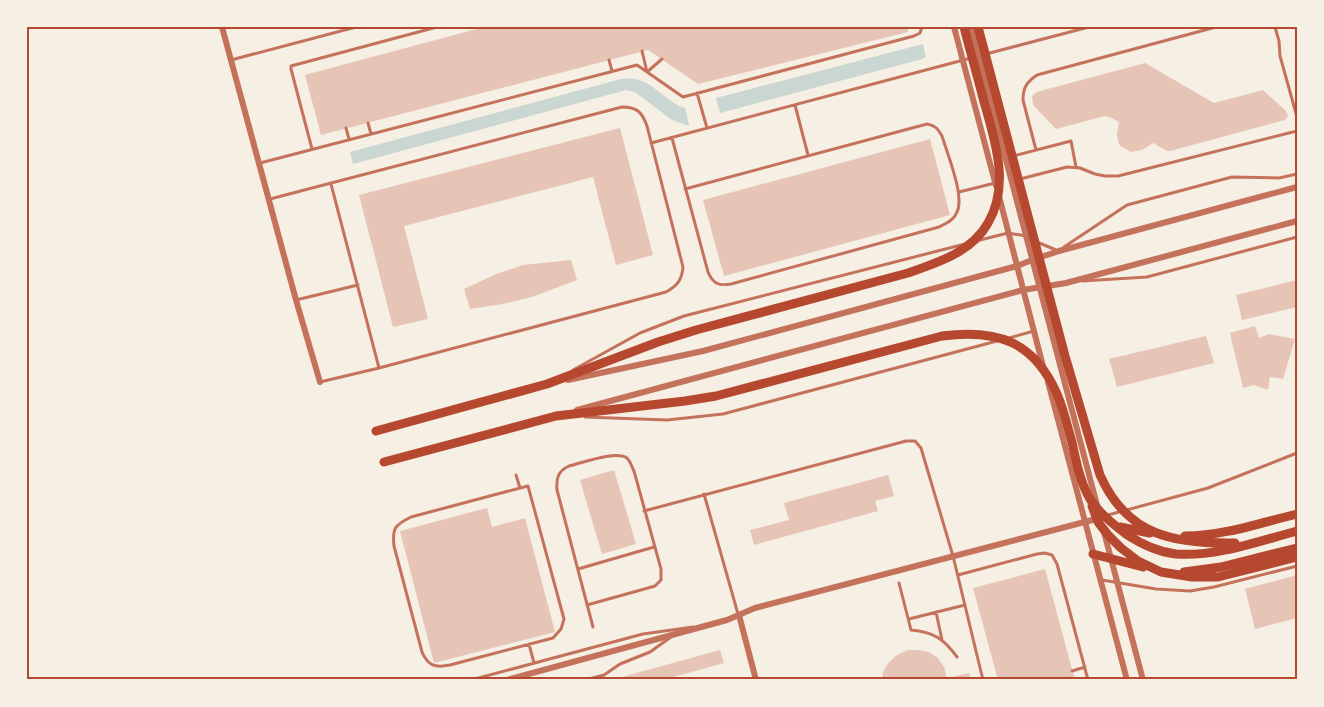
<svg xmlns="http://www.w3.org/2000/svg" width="1324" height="707" font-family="'Titillium Web',sans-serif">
  <rect width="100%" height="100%" fill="#f6efe4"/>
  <path fill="#c9d6d2" d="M923,44l3,13 -4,2 -202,54 -4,-15z
    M621,79c4,0 10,-1 14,0 19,3 32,24 50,29l4,17h-3l-14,-5 -37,-28 -9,-2 -273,74 -3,-12z"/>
  <path fill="#e6c5b7" d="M484,27h423l1,5 -210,52 -50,-34 -327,85 -16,-60z
    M1145,63l69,40 49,-13 23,21 2,5 -3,4 -115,31h-3l-14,-8 -11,7 -11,2 -11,-6 -2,-5 -1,-7 2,-12 -7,-4 -7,-2 -49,13 -23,-24 -1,-9 3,-3 5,-2z
    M620,128l33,127 -37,10 -23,-88 -189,49 24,93 -35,8 -34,-132z
    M930,139l20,76 -226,61 -21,-76z
    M571,260l6,20 -45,17 -29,7 -33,5 -6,-20 30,-14 29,-10z
    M1297,280v27l-55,13 -6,-25z
    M1255,326l4,12 10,-4 26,5 -12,40 -13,-2 -2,13 -14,-5 -11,3 -13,-55z
    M1206,336l8,27 -97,24 -8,-28z
    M614,470l22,74 -34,10 -22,-74z
    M888,475l6,21 -19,5 3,10 -124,34 -4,-15 39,-10 -5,-17z
    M487,508l5,19 33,-9 30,114 -121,31 -34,-132z
    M1045,569l30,111h-77l-25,-92z
    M1297,575v43l-42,11 -10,-40z
    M720,650l4,13 -61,17h-52z
    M908,650h10l11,2 9,6 6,9 3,11 22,-5 2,7h-89l1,-8 6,-10 8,-7z"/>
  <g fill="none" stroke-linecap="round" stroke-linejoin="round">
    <path stroke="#c5725c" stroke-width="3" d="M1275,27l4,14 1,15 17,61
      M642,51l5,21 15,-13
      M986,54l103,-27
      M231,60l125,-33
      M609,60l3,11
      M697,93l10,35
      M795,105l13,50
      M368,123l3,11
      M346,128l3,11
      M672,138l36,134c5,12 11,14 23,12l208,-57c8,-4 15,-7 18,-15 8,-16 -10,-59 -15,-76 -4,-7 -7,-11 -15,-12l-242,65
      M651,143l320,-85
      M312,149l-21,-80v-3l146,-39
      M1036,150l-13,-50c0,-13 4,-18 14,-25l179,-48
      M1013,156l58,-15 5,26
      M260,163l377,-98 46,32 231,-61 6,-3 2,-6
      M1020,179l47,-12 13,1 15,6 10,2h13l179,-45
      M959,192l36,-9
      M270,199l352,-92c15,0 20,5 25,19l36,141c-1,13 -6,19 -17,25l-287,76 -48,-184
      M980,240l28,-7 18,3
      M1037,242l19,8
      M1064,247l63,-42 105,-28 47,1 18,-4
      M1082,281l65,-4 150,-40
      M296,300l62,-15
      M1009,338l25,-7
      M573,370l67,-37 44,-17 281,-72
      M320,382l59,-14
      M585,417l82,3 56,-6 274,-73
      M516,475l4,13 8,-2 36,133 -3,10 -8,9 -103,27c-15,3 -22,1 -28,-13l-28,-106c-2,-18 1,-21 17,-29l109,-29
      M704,494l34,120
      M644,511l262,-70h9l6,7 32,108 30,124
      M1108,515l100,-27 89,-35
      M578,569l76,-22
      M958,575l79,-21 8,-1 7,2 5,9 31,116
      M1102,580l54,9 34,2 24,-4 83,-21
      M899,583l12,47c23,2 33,9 46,27
      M587,605l61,-17 7,-2 6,-6v-11l-27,-98c-2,-4 -4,-10 -7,-13 -11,-8 -45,5 -58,8 -11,5 -13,12 -12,24l36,137
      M936,612l6,28
      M909,619l56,-14
      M529,644l5,19
      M1072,671l13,-4
      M471,680l172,-46 50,-7
      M585,680l19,-5 16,-11 30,-12 21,-15"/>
    <path stroke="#c5725c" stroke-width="6" d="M222,27l74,273 24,82
      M954,27l42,159
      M971,27l126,478
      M999,196l44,170
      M568,380l135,-29 314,-85 15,-6 27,-9 238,-64
      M1048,382l79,298
      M577,410l446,-120 43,-7 231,-62
      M1104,532l39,148
      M739,615l17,65
      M507,680l220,-60 28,-12 345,-90"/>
    <path stroke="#b5482f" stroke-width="9" d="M978,27l87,329 35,119c27,61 74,69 135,68
      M376,431l171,-47 111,-42 38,-12 212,-57c29,-10 64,-21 80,-50 23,-39 6,-85 -5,-125 -6,-24 -13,-47 -19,-71
      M384,462l172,-46 129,-15 31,-5 226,-60c55,-7 92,5 115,58 7,16 10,32 15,48 4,19 8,40 18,57 9,14 23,25 36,35 15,10 32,18 50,20 40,3 83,-13 121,-23
      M1092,506l6,16 10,13 13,13 17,13 23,11 31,5h26l79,-20
      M1120,527l30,6
      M1185,536c38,0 75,-13 112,-22
      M1093,554l50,13
      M1184,572l37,-5 76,-19"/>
  </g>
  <rect width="1324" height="707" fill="none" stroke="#f6efe4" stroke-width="57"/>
  <rect x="28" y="28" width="1268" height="650" fill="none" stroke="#b5482f" stroke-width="2"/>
</svg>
